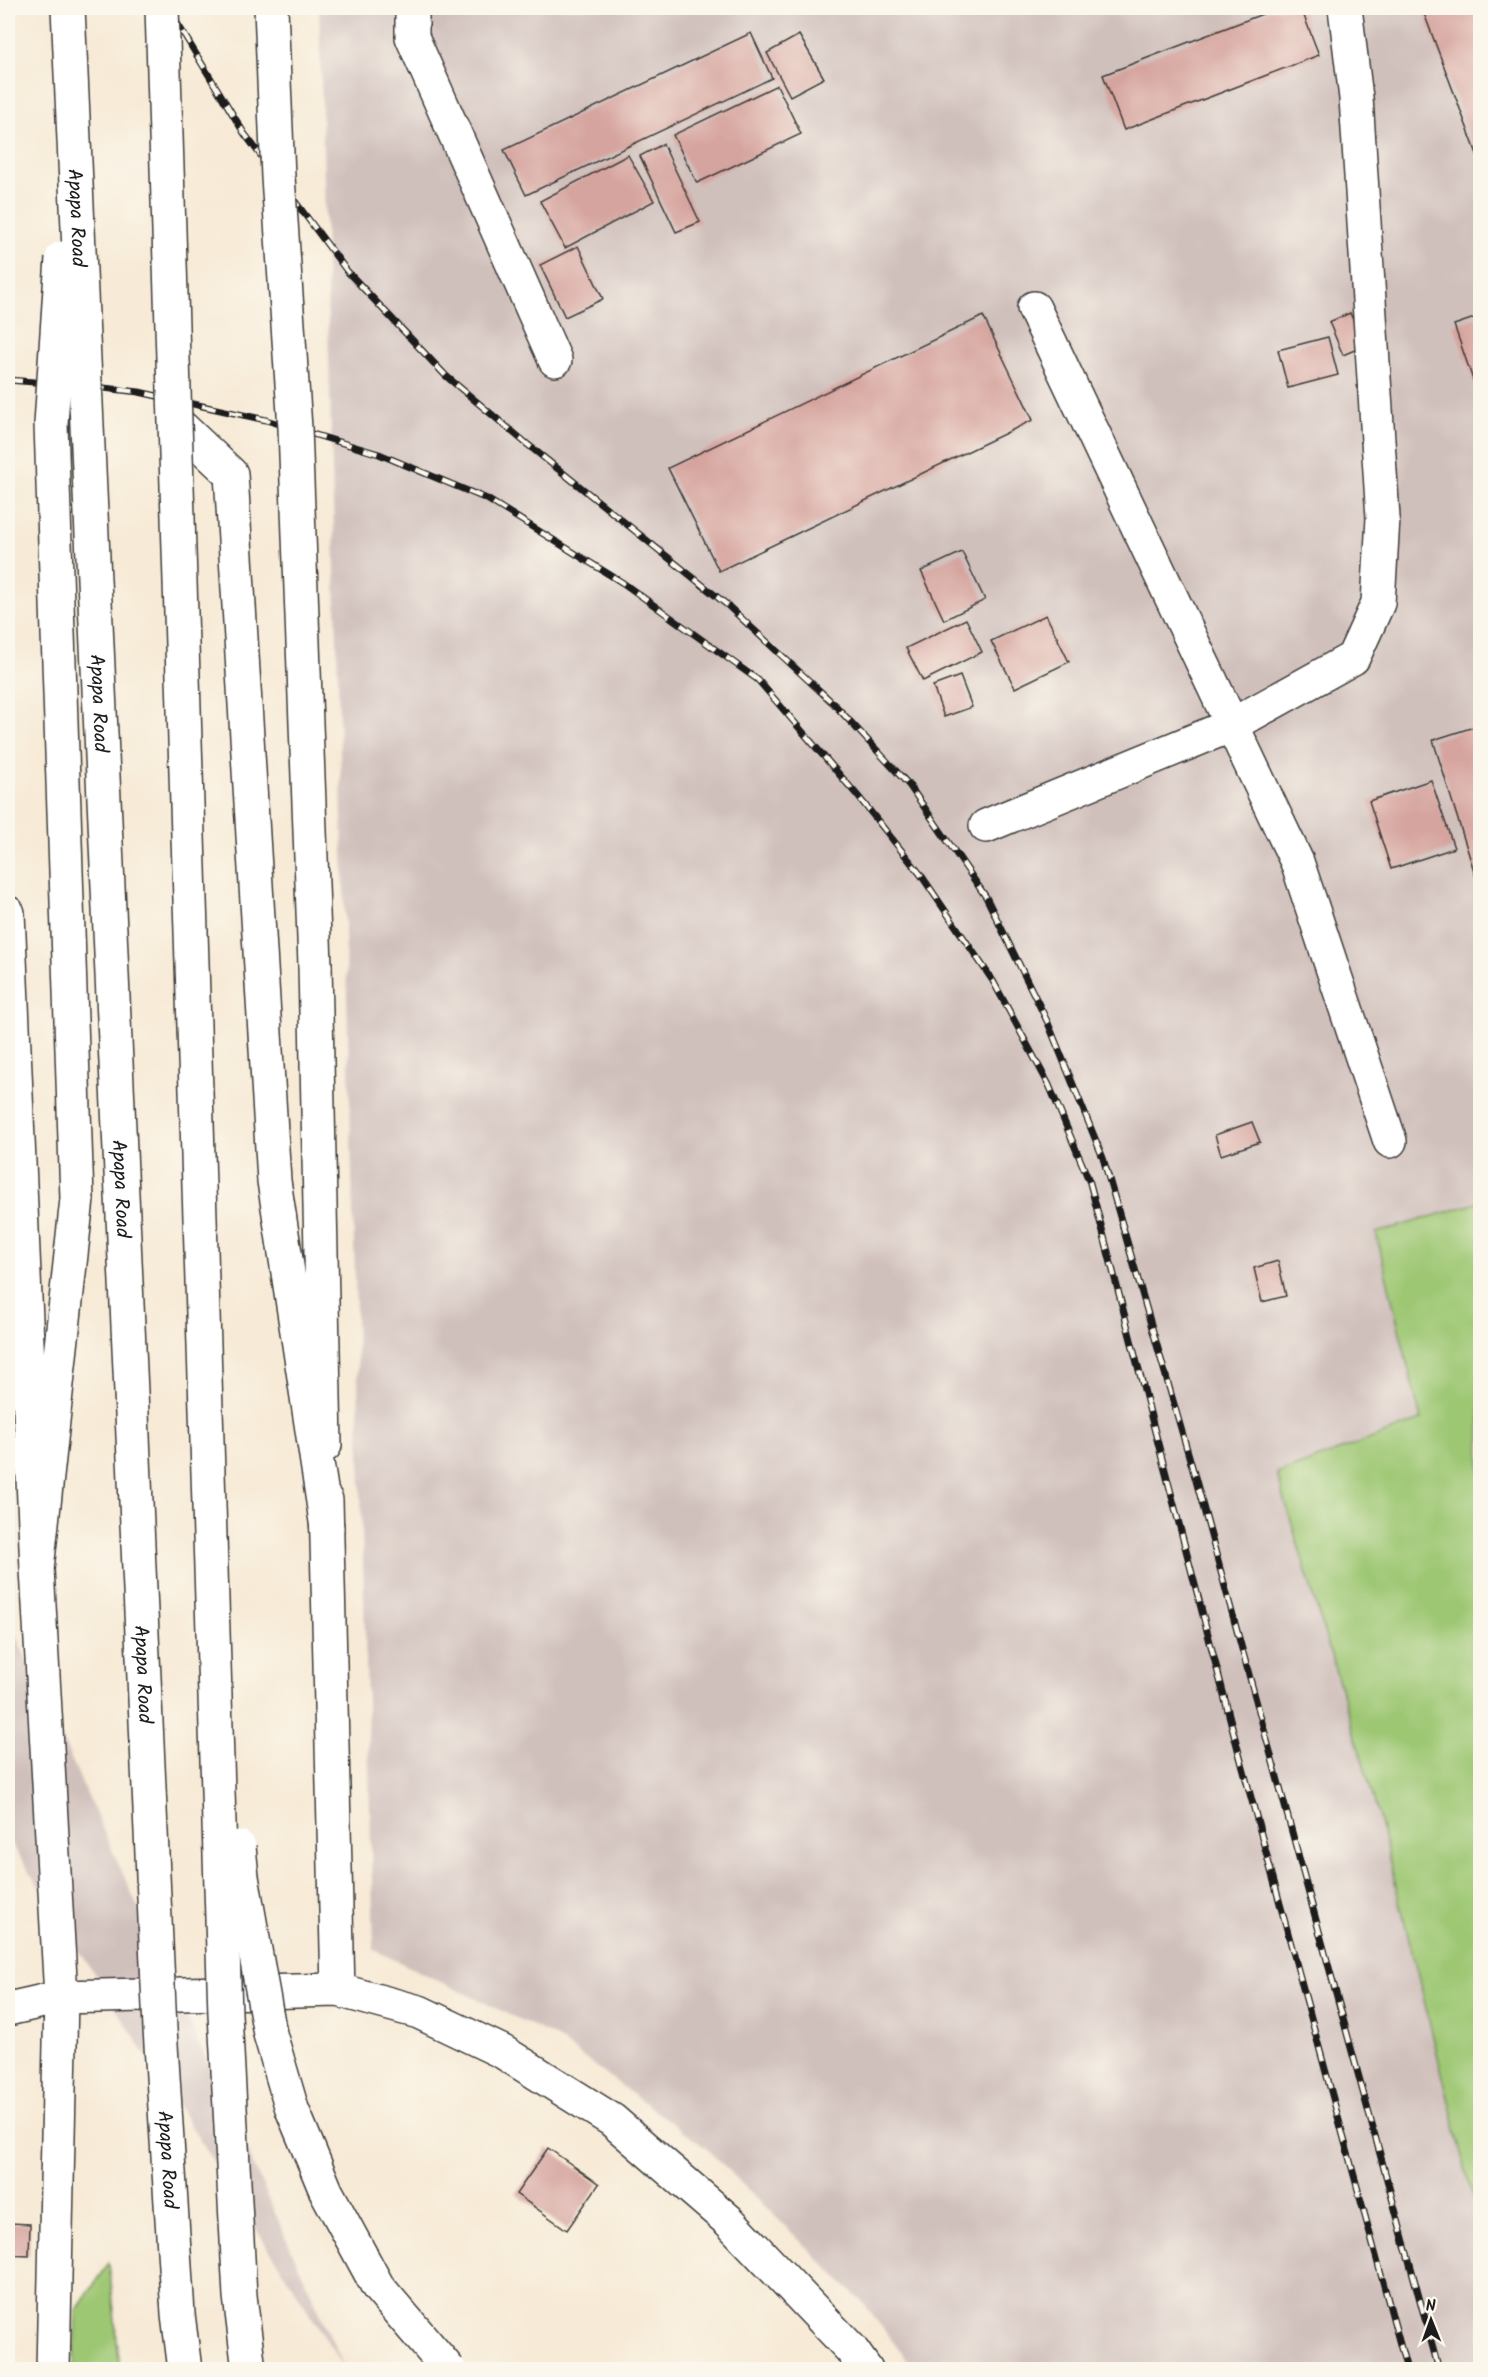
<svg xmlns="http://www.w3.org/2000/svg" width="1488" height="2377" font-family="Kalam,sans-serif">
  <rect width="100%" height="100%" fill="#fbf7ec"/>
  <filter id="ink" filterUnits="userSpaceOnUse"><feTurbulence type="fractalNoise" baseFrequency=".0167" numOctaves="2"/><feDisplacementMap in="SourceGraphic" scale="12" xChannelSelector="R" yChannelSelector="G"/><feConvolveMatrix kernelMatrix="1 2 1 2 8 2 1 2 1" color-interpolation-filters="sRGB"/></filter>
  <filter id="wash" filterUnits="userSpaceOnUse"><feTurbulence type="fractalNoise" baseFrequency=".008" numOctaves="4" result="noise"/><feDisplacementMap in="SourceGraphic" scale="24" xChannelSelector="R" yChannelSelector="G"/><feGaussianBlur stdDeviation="1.35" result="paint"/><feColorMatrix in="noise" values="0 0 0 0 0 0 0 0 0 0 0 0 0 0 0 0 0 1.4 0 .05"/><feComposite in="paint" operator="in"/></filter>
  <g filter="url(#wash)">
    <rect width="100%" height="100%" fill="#f7ead6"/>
    <path fill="#d0c0bc" d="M319,8h1161v2361h-566l-51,-66 -156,-154 -153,-113 -180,-86z
      M8,1618l337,751 -337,-531z"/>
    <path fill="#9ec773" stroke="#5d7248" stroke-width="1.5" d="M1480,1202v1025l-103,-417 -100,-336 144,-54 -45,-187z
      M109,2263l11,106h-46l2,-58z"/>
    <g id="blocks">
      <path fill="#d6a49f" d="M1278,8h23l18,47 -195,75 -21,-55z
        M1422,8h58v144l-3,2z
        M751,33l21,45 -246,117 -22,-45z
        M799,35l25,43 -34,18 -23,-43z
        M777,85l24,49 -104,49 -24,-48z
        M663,144l37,78 -24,10 -36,-76z
        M628,155l26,46 -89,47 -25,-47z
        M578,246l25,53 -38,18 -25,-52z
        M1350,313l14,33 -21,9 -14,-33z
        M983,316l50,104 -314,151 -51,-103z
        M1480,316v84l-26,-75z
        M1328,337l10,38 -50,13 -10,-38z
        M962,552l23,48 -41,20 -23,-49z
        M1046,615l23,47 -54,26 -24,-47z
        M966,619l16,33 -59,29 -17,-33z
        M960,676l12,31 -28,10 -11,-31z
        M1480,725v165l-47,-150z
        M1431,780l23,68 -63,21 -22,-68z
        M1252,1122l8,20 -39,13 -6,-20z
        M1278,1261l8,35 -24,6 -8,-34z
        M548,2148l51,36 -32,46 -51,-36z
        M8,2223l22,1 -1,32 -21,-1z"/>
    </g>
  </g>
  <g filter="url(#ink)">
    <use href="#blocks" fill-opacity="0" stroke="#3d3b38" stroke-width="1.5"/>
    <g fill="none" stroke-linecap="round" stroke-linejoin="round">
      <defs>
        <path id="minor" d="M412,8v29l143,323
          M1034,308l263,554 93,279
          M986,826l246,-101 121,-67 25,-55 5,-85 -27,-420 -11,-90
          M8,2009l53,-12
          M53,2370l8,-373"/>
        <path id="major" d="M8,913l29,656 24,428 277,-7 81,22 84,40 109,68 117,101 122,128 15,21
          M315,965l10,480
          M326,1500l12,490"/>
        <path id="highway" d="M175,421l56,53 43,707 53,347
          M37,1569l40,-370"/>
      </defs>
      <use href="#minor" stroke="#3d3b38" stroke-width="36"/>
      <use href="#major" stroke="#3d3b38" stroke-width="36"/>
      <use href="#highway" stroke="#3d3b38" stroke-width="36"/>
      <use href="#minor" stroke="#fff" stroke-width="33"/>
      <use href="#major" stroke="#fff" stroke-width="33"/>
      <use href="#highway" stroke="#fff" stroke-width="33"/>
      <defs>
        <path id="rail" d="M168,8l76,125 103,138 99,105 81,68 199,160 108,100 75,81 77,112 62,126 55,135 92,319 244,893
          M8,380l78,6 53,6 127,28 113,34 108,45 136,84 135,97 99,115 64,80 72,106 56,104 41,98 150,574 167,613"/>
      </defs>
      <use href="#rail" stroke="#1c1c1c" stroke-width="7"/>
      <use href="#rail" stroke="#fbf7ec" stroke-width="4.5" stroke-dasharray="14" stroke-linecap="butt"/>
      <defs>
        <path id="major-bridge" d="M271,8l7,169 17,251 20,537"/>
        <g id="highway-bridge">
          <path id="s1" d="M68,8l92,2021 18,285 7,56"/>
          <path d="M162,8l63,2006 15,282 9,74"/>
          <path d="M62,258l-11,166 26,775"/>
          <path d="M239,1847l3,30 28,157 22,75 34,82 52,96 71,83"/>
        </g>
      </defs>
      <use href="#major-bridge" stroke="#3d3b38" stroke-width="36" stroke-linecap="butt"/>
      <use href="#highway-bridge" stroke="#3d3b38" stroke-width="36" stroke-linecap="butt"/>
      <use href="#major-bridge" stroke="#fff" stroke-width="33"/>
      <use href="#highway-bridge" stroke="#fff" stroke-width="33"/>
    </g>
  </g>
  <g text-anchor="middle" stroke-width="4.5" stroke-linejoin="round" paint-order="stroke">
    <g font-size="20" fill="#1c1c1c" stroke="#fbf7ec">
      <text dy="7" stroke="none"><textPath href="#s1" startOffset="210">Apapa Road</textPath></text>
      <text dy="7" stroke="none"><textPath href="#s1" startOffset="696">Apapa Road</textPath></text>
      <text dy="7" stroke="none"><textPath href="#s1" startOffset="1182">Apapa Road</textPath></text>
      <text dy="7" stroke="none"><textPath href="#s1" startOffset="1668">Apapa Road</textPath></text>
      <text dy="7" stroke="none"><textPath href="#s1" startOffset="2154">Apapa Road</textPath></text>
    </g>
  </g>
  <rect width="1488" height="2377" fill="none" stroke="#fbf7ec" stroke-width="30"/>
  <g transform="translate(1431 2320) rotate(359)" stroke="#fbf7ec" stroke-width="4.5" paint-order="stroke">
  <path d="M0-4.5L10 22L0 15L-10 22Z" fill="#1c1c1c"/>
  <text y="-9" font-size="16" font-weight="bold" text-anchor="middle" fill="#1c1c1c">N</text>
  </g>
</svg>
